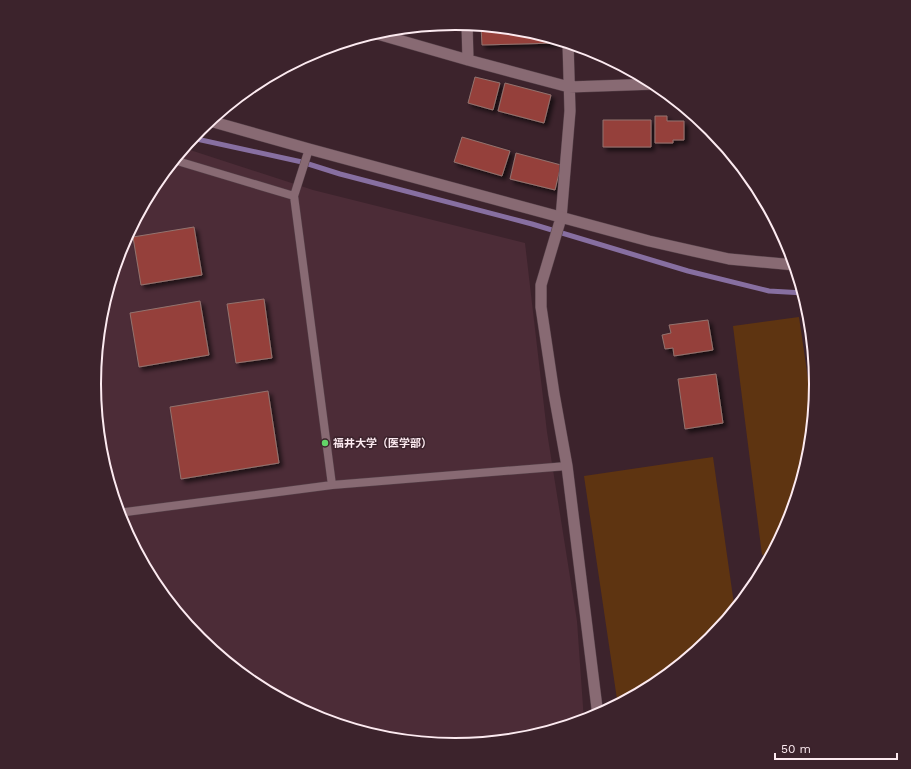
<svg xmlns="http://www.w3.org/2000/svg" width="911" height="769" font-family="'Work Sans','Noto Sans JP',sans-serif">
  <defs>
    <filter id="shadow"><feDropShadow dx="3.5" dy="3.5" stdDeviation="2" flood-color="#0009"/></filter>
  </defs>
  <rect width="100%" height="100%" fill="#3c232c"/>
  <path fill="#4c2c37" d="M184,148l129,42 212,53 22,189 30,189 7,100 -58,18 -71,7 -70,-7 -68,-21 -63,-33 -54,-45 -45,-55 -34,-62 -20,-68 -7,-71 7,-70 21,-68 33,-63z"/>
  <path fill="#5e3411" d="M799,317l15,103 -4,35 -21,68 -16,31 -11,1 -29,-229z
    M713,457l22,154 -24,29 -55,45 -38,21 -34,-230z"/>
  <g fill="none" stroke-linecap="round" stroke-linejoin="round">
    <path stroke="#876fa1" stroke-width="5" d="M192,138l110,24 38,12 192,50 156,47 81,20 35,2"/>
  </g>
  <path fill="#95413a" stroke="#93736f" filter="url(#shadow)" d="M481,26l45,4 31,9v4l-75,2z
    M475,77l25,6 -7,27 -25,-7z
    M505,83l46,12 -7,28 -46,-12z
    M655,116h12v5h17v19h-11v3h-18z
    M603,120h48v27h-48z
    M462,137l48,14 -8,25 -48,-14z
    M516,153l45,12 -6,25 -45,-11z
    M194,227l8,48 -61,10 -8,-48z
    M264,299l8,59 -36,5 -9,-59z
    M200,301l9,54 -70,12 -9,-54z
    M708,320l5,30 -39,6 -1,-8 -8,1 -3,-14 9,-2 -2,-8z
    M716,374l7,49 -38,6 -7,-50z
    M268,391l11,72 -98,16 -11,-72z"/>
  <g fill="none" stroke-linecap="round" stroke-linejoin="round">
    <defs>
      <path id="service" d="M309,149l-15,47 38,289
        M174,160l120,36
        M118,513l214,-28 235,-19"/>
      <path id="minor" d="M467,24l1,36
        M374,33l94,27 101,27 87,-3
        M561,218l9,-107 -2,-68"/>
      <path id="tertiary" d="M210,121l99,28 340,92 80,18 66,6
        M561,218l-20,67v22l13,87 13,72 31,250"/>
    </defs>
    <use href="#service" stroke="#564149" stroke-width="9"/>
    <use href="#minor" stroke="#564149" stroke-width="12"/>
    <use href="#tertiary" stroke="#564149" stroke-width="12"/>
    <use href="#service" stroke="#886a73" stroke-width="8"/>
    <use href="#minor" stroke="#886a73" stroke-width="11"/>
    <use href="#tertiary" stroke="#886a73" stroke-width="11"/>
  </g>
  <circle fill="#63d468" stroke="#3c232c" stroke-width="1.5" cx="325" cy="443" r="4"/>
  <g text-anchor="middle" stroke-width="3" stroke-linejoin="round" paint-order="stroke">
    <g font-size="11" font-weight="bold" fill="#fceaf0" stroke="#3c232c" text-anchor="start">
      <text x="333" y="447">福井大学（医学部）</text>
    </g>
  </g>
  <path d="M0 0H911V769H0ZM101 384a354 354 0 1 1 708 0a354 354 0 1 1-708 0Z" fill="#3c232c" fill-rule="evenodd"/>
  <path fill="none" stroke="#fceaf0" stroke-width="2" d="M101 384a354 354 0 1 1 708 0a354 354 0 1 1-708 0Z"/>
  <path d="M775 753v6h122v-6" fill="none" stroke="#fceaf0" stroke-width="2"/>
  <text x="781" y="753" font-size="12" fill="#fceaf0" stroke="#3c232c" stroke-width="3" paint-order="stroke">50 m</text>
</svg>
